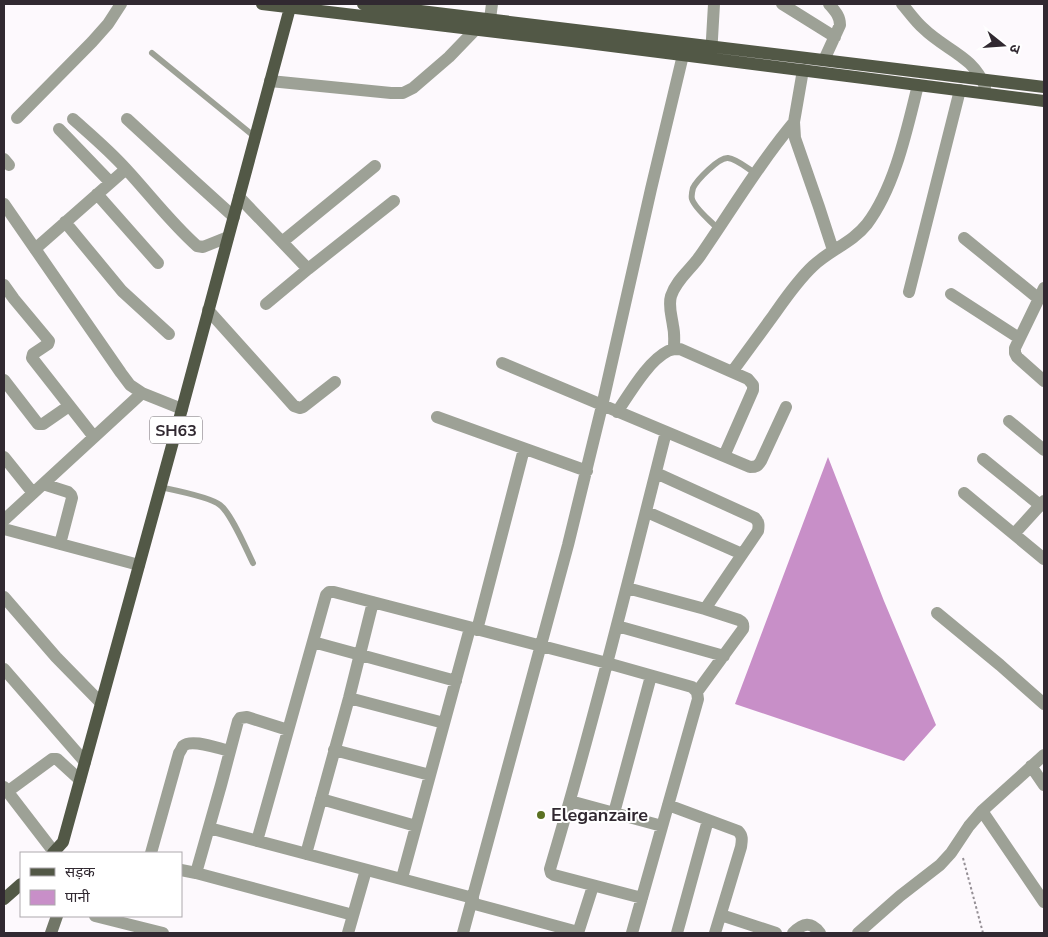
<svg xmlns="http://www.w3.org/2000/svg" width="1048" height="937" font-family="'Nunito Sans','Noto Sans Devanagari',sans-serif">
  <rect width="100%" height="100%" fill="#fdf9fd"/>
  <path fill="#c88fc8" d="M828,457l56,144 52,124 -32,36 -169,-57z"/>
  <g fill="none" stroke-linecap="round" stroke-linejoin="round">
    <path stroke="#958f95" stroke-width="2" stroke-dasharray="2.5 2.5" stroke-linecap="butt" d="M963,858l20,75"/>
    <path stroke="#9da196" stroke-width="6" d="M152,53l103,84
      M718,229c-7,-8 -23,-20 -26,-30 -1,-3 0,-7 1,-11 4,-8 26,-31 35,-30 9,1 20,11 27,15
      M160,487c14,3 51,10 60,18 11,8 26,44 33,58"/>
    <path stroke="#9da196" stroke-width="12" d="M782,4l53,33
      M902,4c7,8 13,17 21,24 22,22 51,28 62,59
      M490,19l2,-15
      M711,56l3,-52
      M824,60l16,-35c0,-9 -5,-14 -11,-21
      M803,70l-9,52 1,16 24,69 14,43
      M270,81l121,12h12l10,-5 36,-31 27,-28
      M17,118l75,-76 16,-18 13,-20
      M73,119c18,16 37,32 53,50 24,26 45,54 71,77l6,1 25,-10
      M127,119l65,60 42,38
      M59,129l51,53
      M4,159l5,6
      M97,194l61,69
      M239,197l69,72
      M4,204l117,169 9,12 12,8 40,16
      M65,222l57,69 47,43
      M964,238l75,61
      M282,242l93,-76
      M35,249l91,-80
      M4,285l10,14 35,42 -1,3 -15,10 -1,4 62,79
      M1044,288l-29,60v5l2,4 27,24
      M909,292l51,-202
      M951,294l68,44
      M266,304l42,-35 86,-68
      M208,310l86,96 6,2 3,-1 32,-25
      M674,349c0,-8 1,-15 -1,-23 -1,-9 -5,-20 -2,-30 5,-16 20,-27 29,-40 31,-45 59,-92 94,-134
      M502,363l248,104c6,0 8,-1 11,-6l25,-54
      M732,372c14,-19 27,-37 41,-56 12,-17 24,-35 40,-50 17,-16 40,-24 54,-42 28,-37 40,-95 51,-139
      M4,380l34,44h5l26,-18
      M617,412c13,-19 31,-51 51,-61 4,-2 8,-2 12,-2l68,30 5,6v5l-29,66
      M437,417l150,54
      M1009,421l35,29
      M4,457l29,36
      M983,459l58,47
      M656,473l99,45c4,4 4,7 3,13l-53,78
      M43,484l25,8 3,3 1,3 -12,46
      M964,493l80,66
      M647,512l95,42
      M4,520l138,-127
      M4,529l135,36
      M1014,534l30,-33
      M627,588l78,21 34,11c4,2 5,4 4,9l-46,63
      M4,597l52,60 45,46
      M937,613l63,52 44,39
      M617,626l107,30
      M477,630l47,-181
      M313,642l143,39
      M4,669l81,93
      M349,698l95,25
      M334,750l96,25
      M1031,766l13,19
      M4,787l50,65
      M7,792l45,-33h5l23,21
      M321,799l95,27
      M570,801l92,25
      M668,805l70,26c5,5 4,9 3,16l-26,86
      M982,811l62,91
      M614,813l37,-137
      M209,828l264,70
      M257,841l69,-246 3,-3h5l273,71 85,24 5,5 1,7 -66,234
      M151,853l28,-100c1,-1 4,-7 4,-7 9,-8 36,3 47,5
      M306,854l43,-156 24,-96
      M181,870l15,3 157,42
      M196,873l25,-88 17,-64 2,-3 7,-1 41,13
      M402,878l68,-250
      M642,898l-88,-23 -3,-2 -1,-4c43,-145 79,-291 116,-437
      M471,903l107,29
      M721,915l55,18
      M95,916l68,17
      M348,933l18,-63
      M463,933l105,-388 34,-139 49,-217 32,-134
      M578,933l15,-47
      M677,933l31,-113
      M793,933c10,-10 18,-12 27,0
      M858,933l42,-37 40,-31 11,-12 18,-27 13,-15 62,-56"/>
    <path stroke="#717667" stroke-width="12" d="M51,933l6,-17"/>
    <path stroke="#525846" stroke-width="12" d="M262,4l310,37 472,60
      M363,4l681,83
      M53,853l10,-11 119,-433 109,-405
      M4,899l17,-15"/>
  </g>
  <circle fill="#5b7122" stroke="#fff" stroke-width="2" cx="541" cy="815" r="5"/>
  <g text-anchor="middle" stroke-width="4" stroke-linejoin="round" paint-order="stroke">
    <rect fill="#fff" stroke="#6f696f" stroke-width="1" x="150" y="416.5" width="52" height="27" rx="4"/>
    <g font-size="16" font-weight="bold" fill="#312931">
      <text x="176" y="436">SH63</text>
    </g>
    <g font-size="18" font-weight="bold" fill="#312931" stroke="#fff" text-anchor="start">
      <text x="551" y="821">Eleganzaire</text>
    </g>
  </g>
  <rect width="1048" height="937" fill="none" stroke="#312931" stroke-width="10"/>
  <rect x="20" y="852" width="162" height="65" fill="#ffffff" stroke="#ada9ad"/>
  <rect x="30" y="868" width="25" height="8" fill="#525846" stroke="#ada9ad"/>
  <text x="65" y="877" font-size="15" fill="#312931">सड़क</text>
  <rect x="30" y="890" width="25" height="15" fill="#c88fc8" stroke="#ada9ad"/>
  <text x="65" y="902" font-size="15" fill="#312931">पानी</text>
  <g transform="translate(1003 45) rotate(107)" stroke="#ffffff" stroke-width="4" paint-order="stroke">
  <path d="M0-4L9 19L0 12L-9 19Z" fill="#312931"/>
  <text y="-8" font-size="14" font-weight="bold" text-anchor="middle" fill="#312931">उ</text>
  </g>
</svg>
